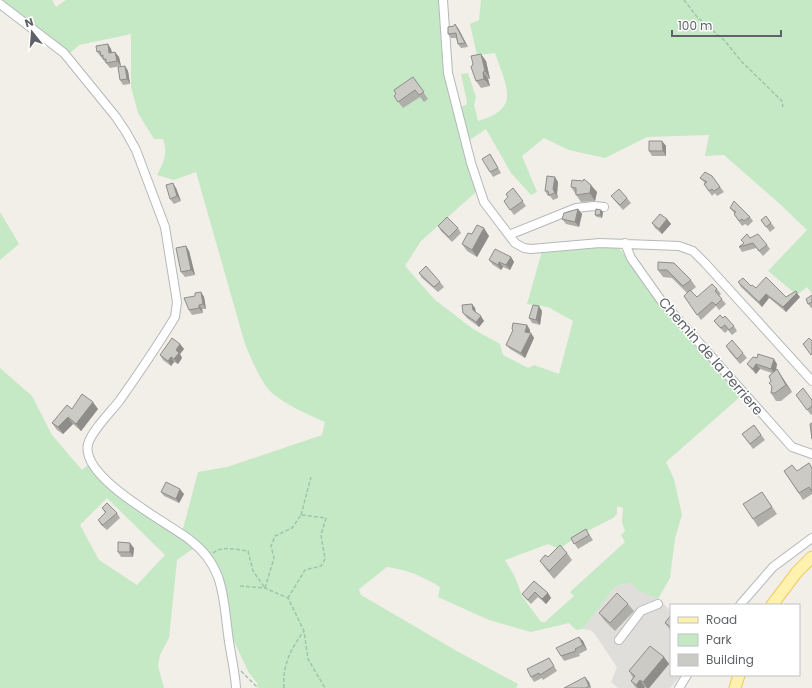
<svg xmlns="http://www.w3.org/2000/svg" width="812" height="688" font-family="Poppins,sans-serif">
  <rect width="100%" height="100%" fill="#f1efe8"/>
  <path fill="#e0deda" d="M632,583l6,7 20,9 13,12v64h10l-11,13h-52l-7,-6 6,-15 -23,-34 -4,-3 -7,-1 31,-41 5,-3z"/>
  <path fill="#c5e8c5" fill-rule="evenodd" d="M2,0h50l4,7 10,-7h374l1,46 4,27 32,118 -56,50 -16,25 30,34 38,29 27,15 3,11 25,13 6,-3 25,9 14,-53 -25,-14 -21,-3 15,-53 75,-5 9,10 22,35 93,105 -75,66 8,17 8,36 -7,23 -5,40 -12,21 -21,-9 -5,-7 -13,2 -5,3 -31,41 -7,1 -7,-7 -38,9 -42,-12 -51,-23 2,-10c-18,-11 -32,-17 -53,-20l-28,22 2,6 94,55 63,34 -2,4h-258l-1,-5 -8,-10 -17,-36 -10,-60c-8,-20 -23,-34 -39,-48l15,-57 29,-5 95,-32 3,-13c-18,-8 -37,-16 -53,-29 -10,-8 -22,-37 -27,-49l-49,-172 -22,8 -17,-5c7,-13 11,-23 6,-36h-9l-16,-26 -7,-26v-53l-52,11 -11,10 -66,-53zM617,506l6,2 -1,14 3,9 -4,4 4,7 -55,50 4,4 -29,26h-4l-19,-26 -7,-19 -10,-17 43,-16 11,5 19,-13 35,-18 4,-4z
    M481,0h331v294l-5,-7 -10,8 -29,-24 39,-41 -26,-25 -57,-50 -19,1 4,-21 -62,2 -42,21 -36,-8 -25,-12 -22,18 15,36 -6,3 -20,-22 -25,-44 -18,12 -8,-34 6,-2 1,-3 -6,-28 7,-1 8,24 -2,8 4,16c44,-12 28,-35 17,-68l-18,2 -7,-31 9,-4z
    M0,212l19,32 -19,16z
    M0,368l32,28 20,39 30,35 7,-6 105,84 -17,12 -8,78 -9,17 -2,11 6,22h-164zM107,498l58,57 -28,30 -38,-25 -19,-35z"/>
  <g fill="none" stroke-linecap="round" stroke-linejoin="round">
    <defs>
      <path id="minor" d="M443,0l5,73 23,90 13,39 31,41 9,5 7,1 69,-6 79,3 14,5 12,12 107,118
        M0,4l64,49 52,64 10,15 10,18 29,77 12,75 -2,15c-17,28 -36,56 -55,83 -9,12 -28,30 -32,44 -8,34 79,78 102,96 34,26 33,56 38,94 2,18 7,36 8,54
        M509,235l67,-27 18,-2 10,1
        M625,243l6,15 29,41 132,148 20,7
        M740,605l33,-38 39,-29
        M619,640l22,-29 17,-7
        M679,688l8,-13"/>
      <path id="major" d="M772,605l25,-33 15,-15
        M735,688l4,-13"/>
    </defs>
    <use href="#minor" stroke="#b5b8bc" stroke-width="10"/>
    <use href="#major" stroke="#f2c960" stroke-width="13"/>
    <path stroke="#9cc7a9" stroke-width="1.5" stroke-dasharray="4 2" stroke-linecap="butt" d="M684,0l14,18 26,22 18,22 40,39 1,6
      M301,515l10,-38
      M213,553c10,-8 23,-3 35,-2l5,20 12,17
      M240,586l25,2 23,10 16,33 4,28 17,29
      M265,588l9,-30 -3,-12 4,-10 17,-8 9,-13 25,3 -5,17 4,24 -4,7 -16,4 -17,28
      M241,671l17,17
      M284,688c-2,-22 7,-40 20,-57"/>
    <use href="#minor" stroke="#fff" stroke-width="8"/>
    <use href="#major" stroke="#fff2af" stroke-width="11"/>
  </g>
  <path fill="#afaea9" d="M458,28l10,19 -7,1 -3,-4 -2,-6h-5l-3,-4z
    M108,44l3,5 1,4 3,-1 4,5 2,9 -11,2 -13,-16z
    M486,61l4,18h-2l2,7 -9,2 -5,-7z
    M125,66l3,5 2,13 -7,1 -3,-5z
    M413,77l15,22 -4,3 -4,-5 -17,11 -9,-12z
    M662,141l4,5v10h-14l-3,-5z
    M490,154l11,19 -8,4 -3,-5z
    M712,176l12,16 -7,4 -2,-3 -3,3 -8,-12 1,-1 -5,-5z
    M558,182l-1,12 1,4 -5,2 -3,-4h-2l-3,-5z
    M571,187l26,5 -2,9 -14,1z
    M176,188l5,13 -7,3 -4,-5z
    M513,188l13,18 -12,9 -10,-14 4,-4z
    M611,196l16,2 4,5 -8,7 -8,-9z
    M730,208l20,9 3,4 -5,5 -3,-2 -3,2 -8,-12h1z
    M578,209l4,5 -3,13 -13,-3 -4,-5z
    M601,210l2,2 -1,6 -5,-1 -2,-2z
    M667,219l4,5 -9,10 -7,-6 -3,-5z
    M761,220l10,3 4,5 -5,4z
    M438,226l20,2 3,5 -9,9 -11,-11z
    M472,234l17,2 -12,21 -10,-6 -5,-7z
    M750,238l17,7 3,4 -7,7 -7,-8 -14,4 -3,-5z
    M186,246l3,5 6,24 -10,2 -4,-5z
    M511,257l3,5 -4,8 -7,-3 -2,3 -8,-5 -4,-5z
    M658,262l33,18 5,7 -5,4 6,6 20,-8 4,5 -2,2 7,8 -7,6 -3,-4 -15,14 -17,-24 3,-3 -15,-15 -9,-1 -5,-7z
    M419,273l21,9 4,5 -6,5 -16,-14z
    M738,282l18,6 30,9h14l-14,15 -17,-14 -7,9 -21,-20z
    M201,292l3,5 2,12h-4l1,4 -11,2 -3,-5 6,-14z
    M812,295v14l-4,-5z
    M472,304l3,4 1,4 8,9 -5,6 -12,-9 -4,-5z
    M542,311l-2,14 -8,-2 -3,-5z
    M723,318l11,8 3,5 -5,4 -4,-5 -3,3 -7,-7 -4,-5z
    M527,325l3,5v3h1l3,5 -9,20 -15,-9 -4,-4 7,-14 -1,-2z
    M180,344l4,5 -4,5 2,4 -4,6 -4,-2 -3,4 -8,-6 -3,-5z
    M726,346l17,7 4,5 -7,6 -11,-13z
    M747,364h30l-1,6 1,-1 15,23 -11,9h-5l-5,-8 1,-20 -12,-4 -4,5 -5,-5z
    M796,395l16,5v14l-1,1z
    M72,409h26l-17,22 -8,-7 -10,10 -6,-4 -5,-7z
    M754,425l11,15 -12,9 -11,-15z
    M812,468v26l-9,6 -19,-29h13z
    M161,492l23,2 -5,9 -15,-7z
    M762,492l15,22 -19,13 -5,-8z
    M102,508l15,5 3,5 -13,12 -6,-5 -3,-5 7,-7z
    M589,534l4,6 -15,9 -7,-11z
    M134,548l-1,9h-12l-3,-5z
    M567,553l5,7 -18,19 -9,-11 -5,-7 8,-4z
    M534,581l14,12 3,5 -5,6 -8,-7 -7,7 -6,-6 -3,-4z
    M628,604l6,7 -19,20 -11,-11 -5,-7z
    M671,615v16l-6,-8z
    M579,637l4,4 4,9 -8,4 1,2 -16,5 -3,-5z
    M664,657l5,7 -20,24h-3l-1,-1 -1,1h-8l-5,-7 2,-3 -4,-7z
    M549,658l8,13 -14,9 -1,-2 -8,4 -3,-5z
    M589,682l2,6h-27z"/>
  <path fill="#8f8d8a" d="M455,24l3,4 10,19 -3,-4z
    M108,44l3,5 2,9 -4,-5z
    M115,52l4,5 2,9 -4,-5z
    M481,54l5,7 4,18 -5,-8z
    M125,66l3,5 2,13 -3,-5z
    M483,72l5,7 2,7 -6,-7z
    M662,141l4,5v10l-3,-5z
    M555,177l3,5 -1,12 1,4 -3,-5 -2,-4z
    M173,183l3,5 5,13 -4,-5z
    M591,185l6,7 -2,9 -5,-8z
    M578,209l4,5 -3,13 -4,-5z
    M601,210l2,2 -1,6 -2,-3z
    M667,219l4,5 -9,10 -3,-5z
    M484,228l5,8 -12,21 -5,-7z
    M186,246l3,5 6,24 -4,-5z
    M511,257l3,5 -4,8 -4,-5z
    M499,262l4,5 -2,3 -3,-5z
    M201,292l3,5 2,12 -3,-5z
    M797,293l3,4 -14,15 -3,-5z
    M766,294l3,4 -7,9 -3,-5z
    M472,304l3,4 1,7 -3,-5z
    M199,305l3,4 1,4 -4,-5z
    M539,306l3,5 -2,14 -4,-5z
    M481,316l3,5 -5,6 -3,-5z
    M527,325l3,5 -1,7 -4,-5z
    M531,333l3,5 -9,20 -4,-5z
    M180,344l4,5 -4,5 2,4 -4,6 -4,-5 2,-9z
    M171,357l3,5 -3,4 -3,-5z
    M774,359l3,5 -2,10 -4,-5z
    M756,364l4,5 -4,5 -3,-5z
    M777,369l5,8 10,15 -6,-7z
    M93,402l5,7 -17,22 -5,-7z
    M68,417l5,7 -10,10 -5,-7z
    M180,489l4,5 -5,9 -3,-4z
    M130,543l4,5 -1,9 -3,-5z
    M548,593l3,5 -5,6 -4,-5z
    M579,637l4,4 4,9 -4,-5z
    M664,657l5,7 -20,24h-2l-4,-6z
    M585,677l4,5 2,6 -2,-2z
    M640,680l5,7 -1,1h-6l-2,-3z"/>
  <path fill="#cccac5" stroke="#8f8d8a" d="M455,24l10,19 -7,1 -2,-11 -8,1v-7l6,-1z
    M108,44l1,9 6,-1 2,9 -11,2v-4h-3v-4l-2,1 -1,-5 -3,1 -1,-6z
    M481,54l4,17 -2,1 1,7 -8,2 -5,-14 2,-3 -2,-8z
    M125,66l2,13 -7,1 -2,-13z
    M413,77l11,15 -5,3 -4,-5 -17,12 -4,-6 2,-2 -2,-4z
    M649,141h13l1,10h-14z
    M490,154l8,14 -8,4 -8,-13z
    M705,172l7,4 8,11 -6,4 -2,-2 -3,2 -5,-7 3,-2 -7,-4z
    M547,176l8,1 -2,12 2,4 -6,2 -1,-4h-3z
    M584,179l7,6 -1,8 -14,2v-7l-5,-1 1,-7 11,1z
    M173,183l4,13 -7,3 -4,-14z
    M513,188l10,13 -13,9 -6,-9 4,-4 -2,-3z
    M619,189l8,9 -7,7 -9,-9z
    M734,201l16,16 -6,4 -2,-2 -3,2 -5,-7 2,-2 -6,-4z
    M578,209l-3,13 -13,-3 2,-6z
    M596,209l5,1 -1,5h-5z
    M660,214l7,5 -8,10 -7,-6z
    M766,216l5,7 -5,4 -5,-7z
    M447,217l11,11 -9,9 -11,-11z
    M477,225l7,3 -12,22 -10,-6 6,-11 4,1z
    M747,234l3,4 8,-4 9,11 -8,6 -6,-8 -14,4 5,-4 -3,-3z
    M186,246l5,24 -10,2 -5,-24z
    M495,249l16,8 -5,8 -7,-3 -1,3 -9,-5z
    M658,262l16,1 17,17 -8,6 -16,-16h-9z
    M426,266l14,16 -6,5 -15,-14z
    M766,277l20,20 10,-6 1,2 -14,14 -17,-13 -7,8 -21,-20 5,-4 8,8 1,-1 4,3z
    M712,284l5,5 -2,2 7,8 -6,6 -4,-3 -15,13 -13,-19 6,-6 7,7z
    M201,292l2,12 -4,1v3l-10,2 -5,-12 11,-2v-3z
    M812,295v7l-4,2 -2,-5z
    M472,304l1,6 8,6 -5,6 -13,-9 -1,-8z
    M533,305l6,1 -3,14 -7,-2z
    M720,315l3,3 2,-2 9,10 -5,4 -4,-5 -4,3 -7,-7z
    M513,323l14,2 -2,7 6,1 -10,20 -15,-8 7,-15 -1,-1z
    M172,338l8,6 -4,6 3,3 -5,6 -3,-2 -3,4 -8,-6z
    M809,338l3,3v13l-1,1 -8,-11z
    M732,340l11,13 -6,6 -11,-13z
    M758,354l16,5 -3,10 -15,-5 -3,5 -6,-5 6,-7 4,1z
    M777,369l9,16 -11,8h-4l1,-7 -3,-3 2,-2 -2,-5z
    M803,388l9,12v6l-5,4 -11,-15z
    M82,394l11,8 -17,22 -8,-7 -10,10 -6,-4 15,-18 5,4z
    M812,423v16l-2,-15z
    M754,425l7,10 -11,9 -8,-10z
    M809,463l3,5v24l-3,-5 -10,6 -15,-22 8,-6 5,6z
    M166,482l14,7 -4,10 -15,-7z
    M762,492l10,15 -19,12 -10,-15z
    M107,503l10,10 -14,12 -5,-5 8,-8 -4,-4z
    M586,529l3,6 -15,9 -3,-6z
    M118,542l12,1v9h-12z
    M560,545l7,8 -18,18 -9,-10 5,-6 3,2z
    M534,581l14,12 -6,6 -7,-7 -7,8 -6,-6z
    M617,593l11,11 -18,19 -11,-10z
    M671,615v12l-6,-4z
    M579,637l4,8 -8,4 1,2 -15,5 -5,-8z
    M650,646l14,11 -21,25 -3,-2 -4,5 -5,-4 4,-5 -6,-5z
    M549,658l5,8 -14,9 -1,-2 -8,4 -4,-8z
    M585,677l4,9 -3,2h-22z"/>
  <g text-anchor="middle" stroke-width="3" stroke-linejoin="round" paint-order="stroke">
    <g font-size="14" fill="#5f6368" stroke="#fff">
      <text transform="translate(711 356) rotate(49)" y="5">Chemin de la Perriere</text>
    </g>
  </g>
  <rect x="670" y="604" width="130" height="72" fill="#ffffff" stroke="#bfc1c3"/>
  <rect x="678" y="617" width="20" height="6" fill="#fff2af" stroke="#bfc1c3"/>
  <text x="706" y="624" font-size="12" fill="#5f6368">Road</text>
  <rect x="678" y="634" width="20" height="12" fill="#c5e8c5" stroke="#bfc1c3"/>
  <text x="706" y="644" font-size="12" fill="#5f6368">Park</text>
  <rect x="678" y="654" width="20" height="12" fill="#cccac5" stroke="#bfc1c3"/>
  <text x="706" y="664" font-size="12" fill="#5f6368">Building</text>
  <g transform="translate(32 32) rotate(343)" stroke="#ffffff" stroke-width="3" paint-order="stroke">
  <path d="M0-3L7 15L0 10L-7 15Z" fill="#5f6368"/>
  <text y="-6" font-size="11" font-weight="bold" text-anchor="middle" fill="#5f6368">N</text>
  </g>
  <path d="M672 30v6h109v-6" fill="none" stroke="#5f6368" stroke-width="2"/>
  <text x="678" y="30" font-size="12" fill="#5f6368" stroke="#ffffff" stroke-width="3" paint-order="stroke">100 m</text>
</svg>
